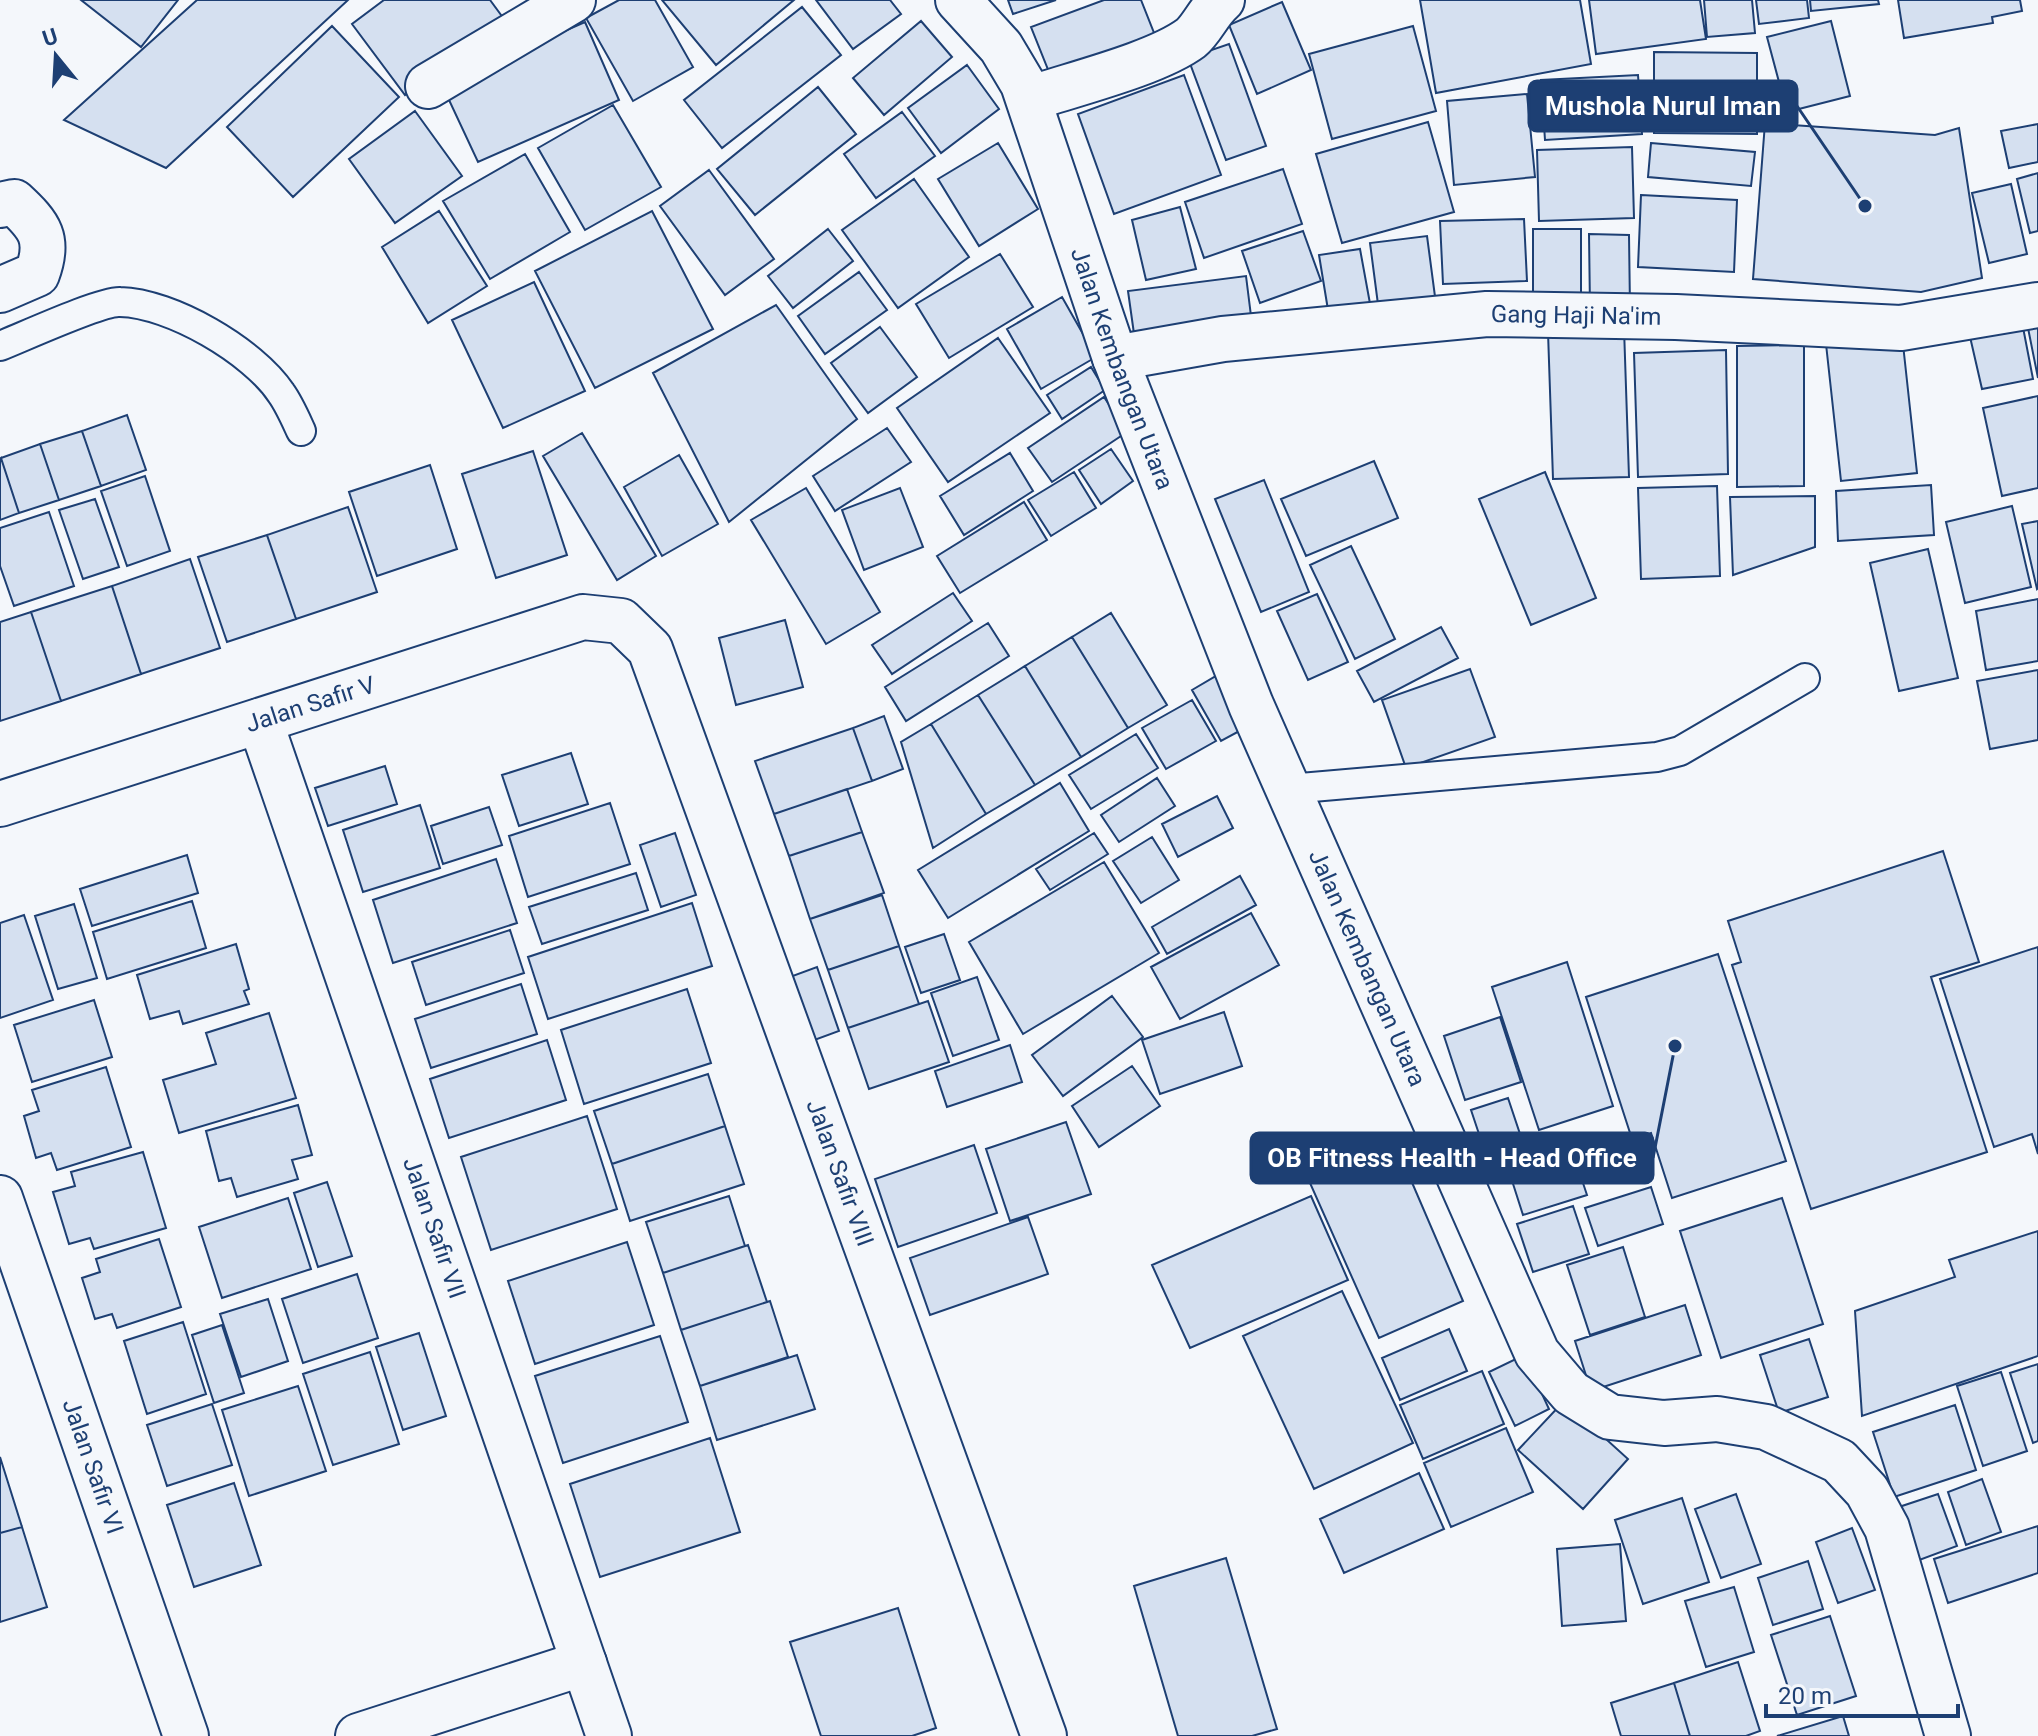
<svg xmlns="http://www.w3.org/2000/svg" width="2038" height="1736" font-family="Roboto,sans-serif">
  <rect width="100%" height="100%" fill="#f4f7fb"/>
  <path fill="#d5e0f0" stroke="#1d3f73" stroke-width="2" d="M81,0h97l-37,47z
    M197,0h151l-182,168 -102,-48z
    M384,0h106l14,19 -99,76 -53,-71z
    M619,0h36l38,67 -60,34 -47,-83z
    M662,0h132l-78,65z
    M816,0h74l11,14 -48,35z
    M1008,0h48l-43,14z
    M1104,0h37l17,43 -105,39 -22,-55z
    M1420,0h160l11,64 -155,29z
    M1589,0h111l6,39 -110,15z
    M1704,0h48l3,33 -48,4z
    M1756,0h51l2,18 -50,6z
    M1810,0h68l1,4 -68,7z
    M1898,0h122l2,11 -30,6 1,6 -89,15z
    M1282,2l29,68 -54,24 -28,-69z
    M802,7l39,48 -119,93 -38,-48z
    M921,21l31,36 -68,58 -31,-37z
    M1831,21l19,75 -63,16 -20,-75z
    M585,22l34,78 -141,62 -36,-77z
    M332,26l67,71 -106,100 -66,-70z
    M1413,26l23,85 -104,28 -23,-85z
    M1229,44l37,102 -40,14 -38,-102z
    M1654,52l103,1v81l-103,-1z
    M967,65l32,44 -58,44 -33,-45z
    M1184,75l37,100 -107,39 -36,-100z
    M1638,75l4,59 -97,6 -4,-60z
    M818,87l38,47 -101,81 -38,-46z
    M1527,94l8,83 -81,8 -7,-84z
    M613,105l48,82 -76,43 -47,-82z
    M415,111l47,65 -67,47 -46,-64z
    M902,112l33,44 -59,42 -32,-44z
    M1428,122l26,90 -112,31 -26,-89z
    M1765,123l170,12 24,-7 23,150 -61,14 -168,-13z
    M2038,124v38l-29,6 -8,-37z
    M998,143l40,66 -59,37 -41,-67z
    M1651,143l104,9 -4,34 -103,-9z
    M1632,147l2,71 -95,3 -2,-71z
    M525,154l45,78 -80,47 -47,-78z
    M1283,169l19,55 -98,34 -19,-56z
    M709,170l65,89 -49,36 -65,-89z
    M2038,173v58l-8,2 -13,-54z
    M914,179l55,78 -71,51 -56,-78z
    M2011,184l16,70 -38,9 -17,-70z
    M1641,195l96,5 -3,72 -96,-5z
    M1180,207l16,62 -50,11 -14,-60z
    M439,211l48,75 -59,37 -46,-76z
    M652,211l61,118 -118,59 -60,-117z
    M1524,219l3,62 -84,3 -3,-63z
    M828,229l25,32 -60,47 -25,-32z
    M1533,229h48v76h-48z
    M1303,231l18,50 -61,22 -18,-52z
    M1589,234l40,1 1,73h-40z
    M1427,236l9,68 -57,8 -9,-69z
    M1360,249l11,60 -42,7 -10,-61z
    M1000,254l33,53 -84,51 -33,-54z
    M859,272l28,38 -62,44 -27,-38z
    M1246,276l7,56 -117,16 -8,-57z
    M534,282l51,109 -82,37 -51,-108z
    M1062,297l34,60 -55,32 -34,-60z
    M776,305l81,114 -128,103 -76,-149z
    M2021,317l12,62 -51,10 -14,-61z
    M2038,326v52l-10,-50z
    M880,327l37,50 -49,36 -37,-50z
    M1624,328l5,149 -76,2 -5,-147z
    M1902,335l15,138 -76,8 -15,-137z
    M998,338l52,75 -102,69 -51,-74z
    M1804,345v141l-67,1v-141z
    M1726,350l2,124 -90,3 -4,-124z
    M1091,367l14,23 -43,29 -15,-24z
    M2038,396v92l-36,8 -19,-88z
    M1104,397l23,35 -75,50 -24,-34z
    M127,415l19,55 -45,16 -19,-55z
    M887,428l24,34 -76,49 -22,-35z
    M82,431l19,55 -42,14 -19,-56z
    M582,433l74,123 -39,24 -74,-124z
    M40,444l19,56 -40,13 -18,-55z
    M1111,449l22,32 -32,23 -22,-34z
    M533,451l34,104 -71,23 -34,-104z
    M1010,453l23,38 -69,44 -24,-39z
    M679,455l39,69 -56,32 -38,-69z
    M1,458l18,55 -19,7v-61z
    M1374,461l24,57 -92,38 -25,-57z
    M430,465l27,84 -80,27 -28,-84z
    M1074,472l22,36 -45,28 -23,-36z
    M1545,472l51,126 -65,27 -52,-126z
    M145,476l25,75 -43,15 -26,-75z
    M1264,480l45,112 -48,20 -46,-113z
    M1931,485l3,50 -96,6 -2,-50z
    M1717,486l3,90 -79,3 -3,-91z
    M806,488l74,124 -54,32 -75,-124z
    M900,488l23,59 -59,23 -22,-60z
    M1815,496v51l-82,28 -3,-78z
    M95,499l24,68 -36,12 -24,-69z
    M1024,502l23,38 -87,53 -23,-37z
    M2012,506l19,81 -66,16 -19,-81z
    M348,507l29,85 -81,27 -29,-84z
    M49,512l25,74 -60,20 -14,-40v-38z
    M2038,521v67l-1,1 -15,-65z
    M267,535l29,84 -69,23 -29,-85z
    M1351,546l44,93 -40,20 -45,-94z
    M1928,549l30,129 -59,13 -29,-128z
    M190,559l30,89 -79,26 -29,-88z
    M112,586l29,88 -80,27 -30,-89z
    M953,593l19,28 -80,53 -20,-29z
    M1317,594l31,68 -40,18 -31,-69z
    M2038,599v62l-52,9 -10,-59z
    M31,612l30,89 -61,20v-99z
    M1111,613l56,92 -39,23 -56,-91z
    M785,620l18,67 -67,18 -17,-67z
    M988,623l21,33 -103,65 -21,-34z
    M1441,627l17,31 -84,44 -17,-31z
    M1072,637l56,91 -47,29 -56,-91z
    M1025,666l56,91 -46,28 -57,-90z
    M1470,669l25,68 -89,31 -24,-68z
    M2038,670v70l-48,9 -13,-68z
    M1216,676l29,52 -24,13 -29,-51z
    M978,695l57,90 -49,29 -55,-90z
    M1192,700l24,41 -50,28 -24,-41z
    M884,716l19,53 -31,12 -19,-53z
    M931,724l55,90 -53,34 -32,-106z
    M853,728l19,53 -98,33 -19,-53z
    M1136,734l22,34 -67,41 -22,-34z
    M571,753l17,51 -69,22 -17,-51z
    M385,766l12,38 -69,22 -13,-38z
    M1157,778l18,28 -56,36 -18,-27z
    M1060,783l29,48 -141,87 -30,-48z
    M847,789l15,43 -73,24 -15,-42z
    M1217,796l16,32 -55,29 -16,-33z
    M610,803l20,61 -102,33 -19,-61z
    M420,805l20,63 -77,24 -20,-62z
    M489,807l13,38 -59,19 -12,-38z
    M862,832l22,61 -74,26 -21,-63z
    M675,833l21,62 -35,12 -21,-62z
    M1094,833l14,21 -58,36 -14,-21z
    M1152,837l27,43 -38,23 -28,-42z
    M1943,851l36,111 -48,15 56,175 -176,57 -79,-244 9,-3 -13,-41z
    M187,855l11,38 -106,33 -12,-37z
    M496,859l21,64 -124,40 -20,-63z
    M1104,862l55,91 -136,81 -54,-92z
    M636,873l12,37 -106,34 -13,-37z
    M1240,876l16,29 -89,49 -15,-27z
    M882,895l17,51 -71,24 -18,-51z
    M192,901l14,47 -99,31 -14,-47z
    M692,903l20,63 -164,53 -20,-62z
    M74,904l23,74 -39,11 -23,-73z
    M1251,913l28,52 -99,54 -29,-52z
    M24,915l29,85 -53,18v-95z
    M510,930l14,43 -98,32 -14,-43z
    M944,934l16,46 -39,13 -16,-46z
    M236,944l13,45 -5,2 5,13 -66,20 -4,-13 -29,8 -13,-44z
    M899,946l20,58 -71,24 -20,-58z
    M2038,947v207l-6,-20 -38,13 -54,-168z
    M1718,954l68,207 -114,37 -21,-65 -19,6 -46,-142z
    M1567,962l46,144 -74,24 -47,-143z
    M817,967l22,64 -30,11 -22,-64z
    M977,977l22,63 -46,16 -22,-63z
    M521,984l16,50 -106,34 -16,-49z
    M687,989l24,74 -127,41 -23,-74z
    M1112,996l31,41 -80,59 -31,-41z
    M94,1000l18,57 -80,25 -18,-57z
    M928,1001l21,61 -80,27 -21,-61z
    M1224,1012l18,54 -82,28 -18,-54z
    M269,1013l27,85 -117,35 -16,-53 53,-16 -10,-31z
    M1500,1017l21,65 -56,18 -21,-64z
    M547,1040l19,60 -117,38 -19,-59z
    M1010,1045l12,37 -75,25 -12,-36z
    M1132,1066l28,40 -61,41 -27,-41z
    M106,1067l25,80 -74,23 -6,-17 -15,5 -12,-42 15,-5 -7,-21z
    M708,1074l17,52 -113,38 -18,-53z
    M1508,1098l18,54 -37,12 -18,-54z
    M298,1105l14,50 -20,5 6,19 -61,18 -6,-19 -12,3 -13,-50z
    M587,1116l30,93 -126,41 -30,-93z
    M1066,1122l25,72 -81,27 -24,-72z
    M725,1126l19,58 -114,37 -18,-57z
    M1392,1136l71,165 -84,37 -73,-164z
    M1570,1144l17,51 -64,20 -16,-50z
    M974,1145l23,68 -99,34 -23,-68z
    M143,1152l23,76 -72,21 -4,-11 -21,6 -16,-52 22,-6 -4,-14z
    M327,1182l25,74 -34,11 -24,-74z
    M1651,1187l12,37 -65,22 -13,-38z
    M729,1196l16,50 -82,27 -17,-51z
    M1311,1196l37,84 -158,68 -38,-83z
    M288,1198l23,71 -89,29 -23,-71z
    M1782,1198l41,126 -102,34 -41,-127z
    M1573,1206l16,48 -56,18 -16,-48z
    M1028,1217l20,57 -118,41 -20,-57z
    M2038,1231v125l-176,60 -7,-105 100,-34 -6,-17z
    M159,1239l22,68 -64,21 -5,-14 -17,5 -13,-41 18,-6 -4,-13z
    M627,1242l27,83 -119,39 -27,-83z
    M748,1245l19,57 -86,28 -18,-57z
    M1623,1247l22,70 -55,18 -23,-70z
    M357,1274l21,64 -75,25 -21,-64z
    M1342,1291l71,152 -99,46 -71,-153z
    M268,1299l20,62 -47,16 -21,-63z
    M770,1301l18,56 -88,29 -19,-56z
    M1685,1305l16,50 -110,36 -16,-50z
    M183,1322l23,72 -59,20 -23,-73z
    M222,1325l22,68 -30,10 -22,-68z
    M1449,1329l18,42 -67,29 -18,-42z
    M419,1333l27,83 -43,14 -27,-83z
    M660,1336l28,86 -125,41 -28,-87z
    M1809,1339l19,58 -49,16 -19,-58z
    M370,1352l29,92 -66,21 -30,-91z
    M797,1355l18,54 -98,31 -17,-54z
    M1524,1355l25,54 -34,17 -26,-54z
    M2038,1364v77l-5,2 -23,-70z
    M1482,1371l22,53 -81,35 -23,-54z
    M2001,1372l26,79 -44,15 -26,-80z
    M298,1386l28,85 -77,25 -27,-86z
    M1564,1401l64,58 -45,50 -65,-59z
    M212,1404l20,61 -65,21 -20,-61z
    M1955,1405l21,65 -82,27 -21,-65z
    M1506,1428l27,64 -82,35 -27,-64z
    M710,1438l30,94 -140,45 -30,-93z
    M0,1457l22,70 -22,6z
    M1419,1473l25,56 -100,44 -24,-54z
    M1982,1479l19,53 -35,13 -18,-53z
    M234,1483l27,82 -67,22 -27,-82z
    M1736,1494l25,70 -40,14 -26,-69z
    M1938,1494l19,52 -43,16 -18,-54z
    M1682,1498l27,84 -66,22 -28,-84z
    M2038,1526v47l-90,30 -14,-44z
    M22,1527l25,80 -47,15v-89z
    M1852,1528l23,62 -37,13 -22,-61z
    M1620,1544l6,77 -64,5 -5,-77z
    M1226,1558l51,171 -25,7h-74l-44,-150z
    M1808,1561l15,48 -50,16 -15,-47z
    M1734,1587l20,65 -48,15 -21,-66z
    M898,1608l38,120 -24,8h-91l-31,-94z
    M1830,1616l26,80 -59,19 -26,-80z
    M1738,1662l22,69 -14,5h-56l-16,-53z
    M1674,1683l16,53h-69l-10,-33z
    M1843,1716l6,20h-72z"/>
  <g fill="none" stroke-linecap="round" stroke-linejoin="round">
    <defs>
      <path id="lane" d="M0,346c23,-9 101,-45 120,-44 51,1 133,49 161,91 8,11 14,25 20,38
        M1289,789l368,-32 23,-6 125,-73"/>
      <g id="street">
        <path d="M428,86l145,-86"/>
        <path d="M1029,99c44,-15 127,-35 162,-61 11,-9 18,-27 31,-38"/>
        <path d="M0,205l14,-3c26,24 36,37 23,72l-37,16"/>
        <path id="s1" d="M1115,358l108,-19 264,-25 189,3 225,11 137,-23"/>
        <path id="s2" d="M260,721l349,1015"/>
        <path id="s3" d="M0,804l583,-187 38,4 29,28 394,1087"/>
        <path id="s4" d="M0,1198l186,538"/>
        <path d="M358,1736l226,-73"/>
      </g>
      <g id="secondary">
        <path id="s5" d="M958,0l43,47 22,37 92,274 136,347 286,648 34,40 39,24 54,6 53,-4 49,8 73,34 28,30 20,37 61,208"/>
      </g>
    </defs>
    <use href="#lane" stroke="#1d3f73" stroke-width="32"/>
    <use href="#street" stroke="#1d3f73" stroke-width="48"/>
    <use href="#secondary" stroke="#1d3f73" stroke-width="48"/>
    <use href="#lane" stroke="#f4f7fb" stroke-width="28"/>
    <use href="#street" stroke="#f4f7fb" stroke-width="44"/>
    <use href="#secondary" stroke="#f4f7fb" stroke-width="44"/>
  </g>
  <g text-anchor="middle" stroke-width="6" stroke-linejoin="round" paint-order="stroke">
    <g font-size="24" fill="#1d3f73" stroke="#f4f7fb">
      <text dy="8" stroke="none"><textPath href="#s1" startOffset="464">Gang Haji Na'im</textPath></text>
      <text dy="8" stroke="none"><textPath href="#s5" startOffset="408">Jalan Kembangan Utara</textPath></text>
      <text dy="8" stroke="none"><textPath href="#s3" startOffset="326">Jalan Safir V</textPath></text>
      <text dy="8" stroke="none"><textPath href="#s5" startOffset="1056">Jalan Kembangan Utara</textPath></text>
      <text dy="8" stroke="none"><textPath href="#s3" startOffset="1248">Jalan Safir VIII</textPath></text>
      <text dy="8" stroke="none"><textPath href="#s2" startOffset="536">Jalan Safir VII</textPath></text>
      <text dy="8" stroke="none"><textPath href="#s4" startOffset="284">Jalan Safir VI</textPath></text>
    </g>
  </g>
  <path fill="none" stroke="#1d3f73" stroke-width="3" d="M1865 206L1797 106M1675 1046L1653 1158"/>
  <g fill="#1d3f73" stroke="#f4f7fb" stroke-width="3">
    <circle cx="1865" cy="206" r="8"/>
    <circle cx="1675" cy="1046" r="8"/>
  </g>
  <g fill="#1d3f73" stroke="#1d3f73" stroke-width="3">
    <rect x="1529" y="81" width="268" height="50" rx="8"/>
    <rect x="1251" y="1133" width="402" height="50" rx="8"/>
  </g>
  <g font-size="26" text-anchor="middle" font-weight="bold" fill="#fff">
    <text x="1663" y="115">Mushola Nurul Iman</text>
    <text x="1452" y="1167">OB Fitness Health - Head Office</text>
  </g>
  <g transform="translate(56 56) rotate(342)" stroke="#f4f7fb" stroke-width="6" paint-order="stroke">
  <path d="M0-6L14 30L0 20L-14 30Z" fill="#1d3f73"/>
  <text y="-12" font-size="22" font-weight="bold" text-anchor="middle" fill="#1d3f73">U</text>
  </g>
  <path d="M1766 1704v12h192v-12" fill="none" stroke="#1d3f73" stroke-width="4"/>
  <text x="1778" y="1704" font-size="24" fill="#1d3f73" stroke="#f4f7fb" stroke-width="6" paint-order="stroke">20 m</text>
</svg>
